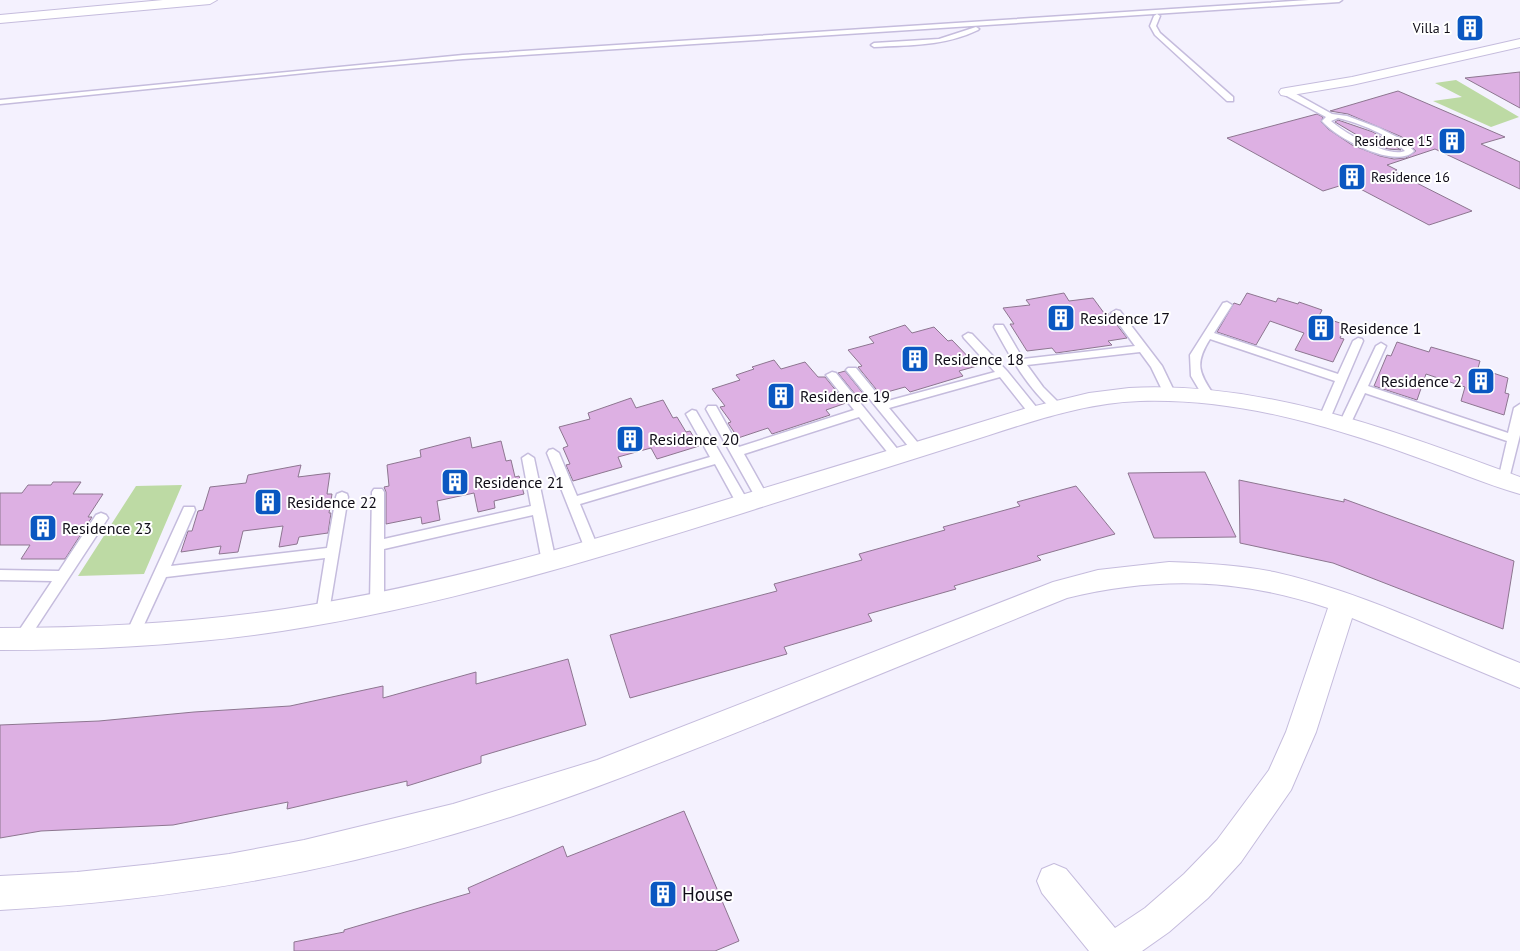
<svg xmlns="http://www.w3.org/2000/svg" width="1520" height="951" font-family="'PT Sans',sans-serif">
  <rect width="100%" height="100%" fill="#f4f1fe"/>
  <path fill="#bddaa4" d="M1456,80l63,37 -28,10 -58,-26 29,-4 -27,-14z
    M182,485l-38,89 -66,2 58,-90z"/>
  <path fill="#ddb0e3" stroke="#8d7690" d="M1520,72v36l-55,-30z
    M1398,91l107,46 -24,7 39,18v27l-85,-40 -48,16 10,5 -4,1 79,40 -43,14 -80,-42 -26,8 -96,-53 90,-24 6,3 -2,5 7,7 24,16 28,11 14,3 12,-1 10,-7 -14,-14 -54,-23 -18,-3z
    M1338,120l35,12 28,18 -13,-1 -21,-8 -32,-19z
    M1064,293l5,8 24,-3 11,15 3,-1 20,26 -19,3 4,4 -56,8 -4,-5 -25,3 -17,-27h4l-11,-16 27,-3 -4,-5z
    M1247,293l29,9 2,-4 20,6 1,-2 23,8 -3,6 27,9 -6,13 4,1 -11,23 -38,-12 9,-17 -34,-12 -14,24 -39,-13 17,-29 6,2z
    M905,325l7,8 22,-6 14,14 4,-1 25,26 -18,5 4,5 -53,16 -5,-5 -25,7 -22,-27 4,-1 -14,-16 26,-7 -5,-6z
    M1397,342l32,10 2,-5 49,14 -2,7 30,10 -3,15 4,1 -5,21 -43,-14 4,-14 -39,-13 -9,26 -43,-14 13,-31 4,1z
    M774,360l7,9 24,-7 13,15h7l21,26 -20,7 4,5 -58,19 -4,-6 -30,10 -10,-15 3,-1 -11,-15 5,-1 -13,-17 28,-9 -4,-5 18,-6 -2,-2z
    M845,371l21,26 -7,2 -21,-26z
    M631,398l5,10 27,-8 10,18 4,-1 9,15 4,-1 9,15 -42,13 -6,-11 -33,9 4,10 -49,14 -7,-16 4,-1 -7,-16 5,-2 -9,-19 31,-8 -2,-6z
    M470,437l2,11 29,-7 5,20 5,-1 4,17 4,-1 5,18 -30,7 1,7 -17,4 -4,-19 -37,8 3,19 -18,4 -1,-7 -35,7v-32l-2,-5 5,-1 -2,-21 34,-8 -1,-7z
    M301,465l-3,12 32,-4 -3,21h5l-3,19h2l-3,20 -29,4 -2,7 -18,3 4,-21 -40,5 -5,21 -19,2 2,-8 -40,6 7,-21h4l6,-20 5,-1 7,-23 36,-4 2,-8z
    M1205,472l31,65 -82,1 -26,-65z
    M1239,480l105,22v-3l170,62 -11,68 -170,-66 -93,-20z
    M53,482h28l-8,12h30l-15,23h4l-27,42h-44l9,-14h-30v-52h22l6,-8h23z
    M1076,486l39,48 -78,22 4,4 -87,26 2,3 -88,25 4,7 -88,26 3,7 -157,44 -20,-63 167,-44 -3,-7 88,-24 -3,-6 86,-24 -2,-3 77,-21 -3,-4z
    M568,659l18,66 -105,31v7l-74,23v-5l-120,28 1,-7 -115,23 -132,6 -41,7v-113l99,-4 95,-9 96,-6 93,-20v12l93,-26v12z
    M684,811l55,130 -24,10h-421v-9l50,-10v-2l126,-37 -2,-5 95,-42 4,11z"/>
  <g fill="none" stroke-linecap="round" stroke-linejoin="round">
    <defs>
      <path id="service" d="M1309,0h33l-3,2 -876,57 -139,12 -324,33v-4l463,-45z
        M1157,14l3,2 -4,10 4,7 73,64v4h-6l-72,-66 -5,-9 4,-10z
        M976,27l3,2 -1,1c-33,16 -68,15 -104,17l-3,-2 3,-2 65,-4z
        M1283,90h6l43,24 15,2 32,12 22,11 13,12c-18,19 -78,-13 -92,-30l4,-4 -43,-23zM1338,118c22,5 51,17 67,33 -17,7 -61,-18 -74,-30z
        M1227,302l5,3 -18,28 124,41 15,-33 5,-3 4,1 1,2 -34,80h-8l-2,-3 16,-37 -125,-42c-15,24 -12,33 4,56l-2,3h-8l-13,-22 -1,-21 33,-52z
        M1116,310l4,1 42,55 13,27 -2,3h-8l-14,-29 -11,-15 -113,13 16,22 20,20 -6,4 -4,-1c-27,-24 -42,-52 -59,-83l1,-2h8l20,34 112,-13 -24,-33z
        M968,333l4,1 35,37 34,42 -6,4 -4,-1 -31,-39 -111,31 34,41 -6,4 -4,-1 -67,-82 2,-2h8l28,34 111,-30 -31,-34 -1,-2z
        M1381,343l5,3 -18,40 140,47 6,-25 6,-4v31l-12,48 -4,1 -6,-4 9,-39 -142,-48 -16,34h-8l-2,-3 37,-78z
        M832,372l4,1 67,83 -6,4 -4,-1 -34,-42 -115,37 24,43 -1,3h-10l-51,-91 2,-3h8l23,41 115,-37 -28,-35z
        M692,410l4,1 53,92 -1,3h-10l-23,-42 -135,40 19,46 -2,4h-10l-40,-101 2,-3 4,-1 6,4 18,43 133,-39 -24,-43z
        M528,454l6,4 22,104 -2,4 -5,1 -5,-1 -2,-4 -9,-47 -149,34v54l-2,4 -5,2 -5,-2 -2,-4 2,-111 2,-3h8l2,3v47l147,-33 -9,-48z
        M342,492l5,2 1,3 -20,121 -5,2 -5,-2 -2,-4 9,-56 -159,19 -29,63 -5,2 -5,-2 -2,-4 59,-129h10l1,3 -24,56 156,-18 9,-51 1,-3z
        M101,513l5,2 2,3 -82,125 -5,2 -5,-2 -2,-4 2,-4 36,-54 -52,-1v-10l59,1 37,-56z"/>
      <path id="minor" d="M1520,39v8l-168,38 -66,11 -5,-1 -2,-3 2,-3 5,-1 66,-11z
        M1129,388c137,-7 265,43 391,89v17c-35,-10 -69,-25 -104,-37 -89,-32 -180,-59 -276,-56 -63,2 -123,26 -182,44 -73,23 -146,46 -218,69 -150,47 -302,93 -458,117 -93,14 -187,19 -282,19v-22c96,0 191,-5 285,-19 158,-24 311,-69 463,-116 93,-28 186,-56 279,-85l62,-15z
        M1169,562c35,1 70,3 105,10 85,19 166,59 246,91v25l-168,-70 -36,114 -25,58 -50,72 -33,36 -39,34 -27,19h-53l-47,-58 -5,-12 5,-12 12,-5 12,5 49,59 30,-20 39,-34 33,-34 52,-70 17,-38 42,-124c-89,-30 -171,-32 -261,-10 -101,41 -202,82 -302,123 -103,41 -205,83 -311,113 -150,44 -299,67 -454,76v-34l77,-4 76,-8 76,-10 75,-14 149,-36 144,-44 456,-178 45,-12z"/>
      <path id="primary" d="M163,0h54l-7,4 -210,19v-8z"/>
    </defs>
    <use href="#service" stroke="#c5bcdd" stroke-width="3"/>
    <use href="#minor" stroke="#c5bcdd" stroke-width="2"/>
    <use href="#primary" stroke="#c5bcdd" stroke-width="2"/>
    <use href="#service" fill="#fff" fill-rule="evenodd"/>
    <use href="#minor" fill="#fff" fill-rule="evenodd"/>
    <use href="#primary" fill="#fff" fill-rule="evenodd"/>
  </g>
  <defs>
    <symbol id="building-square" viewBox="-11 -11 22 22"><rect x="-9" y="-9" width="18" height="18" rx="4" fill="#0a57c1" stroke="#fff"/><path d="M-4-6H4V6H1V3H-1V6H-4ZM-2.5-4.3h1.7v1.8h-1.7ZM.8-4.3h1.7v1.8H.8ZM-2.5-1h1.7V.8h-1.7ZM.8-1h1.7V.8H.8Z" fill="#fff"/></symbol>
  </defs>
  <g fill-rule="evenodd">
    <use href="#building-square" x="1454" y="12" width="32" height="32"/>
    <use href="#building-square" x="1436" y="125" width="32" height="32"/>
    <use href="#building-square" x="1336" y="161" width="32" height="32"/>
    <use href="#building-square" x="1045" y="302" width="32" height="32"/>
    <use href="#building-square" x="1305" y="312" width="32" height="32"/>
    <use href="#building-square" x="899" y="343" width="32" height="32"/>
    <use href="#building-square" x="1465" y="365" width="32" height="32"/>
    <use href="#building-square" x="765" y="380" width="32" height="32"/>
    <use href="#building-square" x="614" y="423" width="32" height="32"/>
    <use href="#building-square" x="439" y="466" width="32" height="32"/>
    <use href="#building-square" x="252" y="486" width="32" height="32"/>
    <use href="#building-square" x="27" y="512" width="32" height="32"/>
    <use href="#building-square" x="647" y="878" width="32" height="32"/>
  </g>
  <g text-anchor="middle" stroke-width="4" stroke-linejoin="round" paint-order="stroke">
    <g font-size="14" fill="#0f0c17" stroke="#fff" text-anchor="end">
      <text x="1451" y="33">Villa 1</text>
      <text x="1433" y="146">Residence 15</text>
      <text x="1371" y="182" text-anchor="start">Residence 16</text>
    </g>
    <g font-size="16" fill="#0f0c17" stroke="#fff" text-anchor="start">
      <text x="1080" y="324">Residence 17</text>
      <text x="1340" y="334">Residence 1</text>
      <text x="934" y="365">Residence 18</text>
      <text x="1462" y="387" text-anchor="end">Residence 2</text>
      <text x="800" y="402">Residence 19</text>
      <text x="649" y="445">Residence 20</text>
      <text x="474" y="488">Residence 21</text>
      <text x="287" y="508">Residence 22</text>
      <text x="62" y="534">Residence 23</text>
    </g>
    <g font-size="19" fill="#0f0c17" stroke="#fff" text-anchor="start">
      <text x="682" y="901">House</text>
    </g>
  </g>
</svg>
